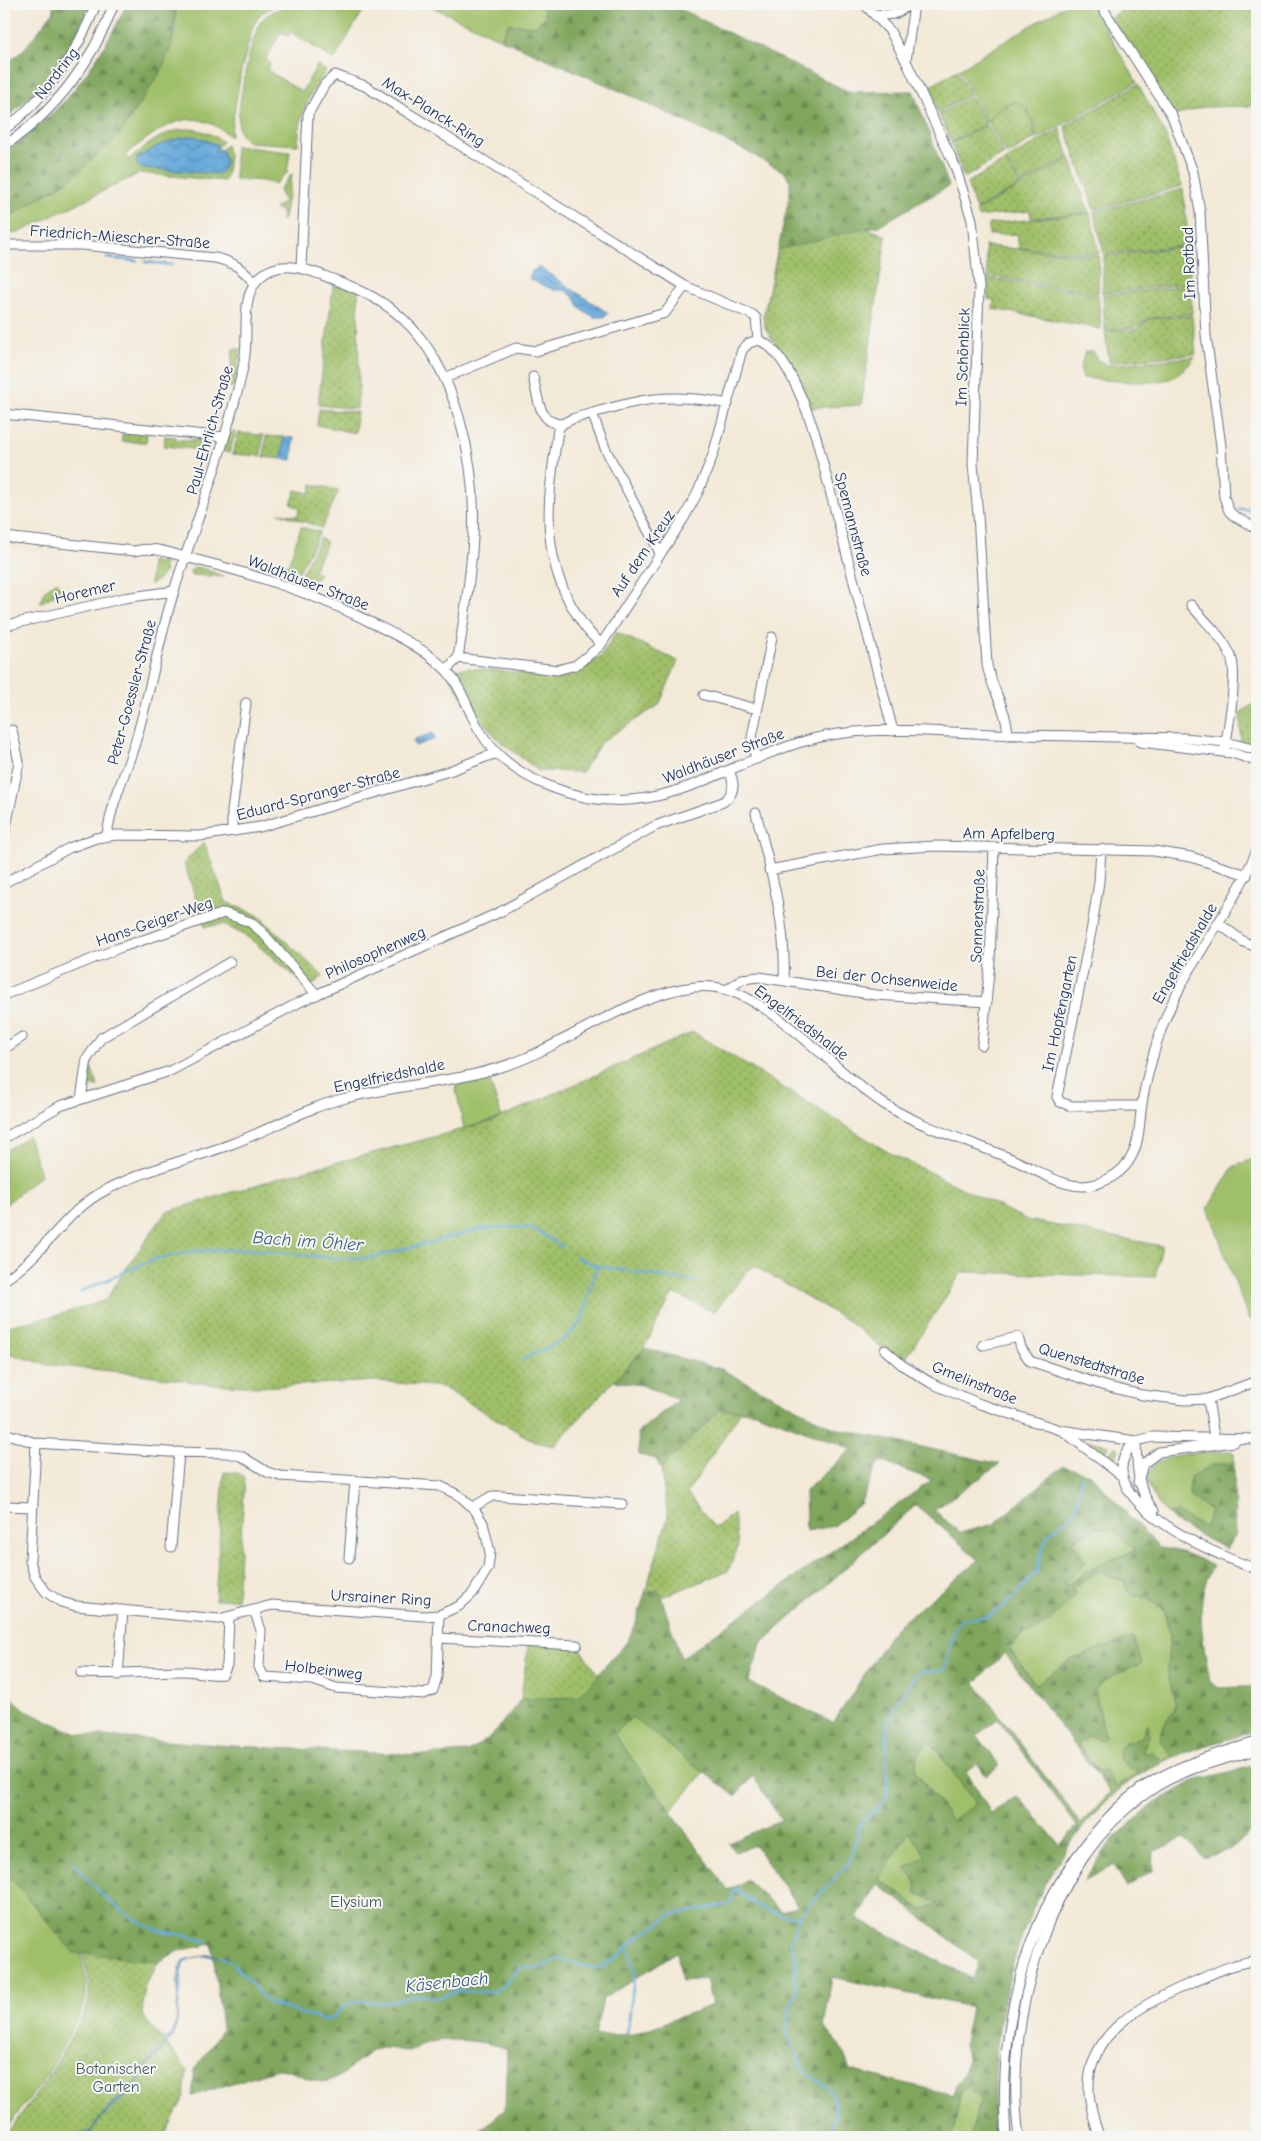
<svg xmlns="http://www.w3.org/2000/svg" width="1261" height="2141" font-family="'Comic Neue',sans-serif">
  <defs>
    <pattern id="forest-firs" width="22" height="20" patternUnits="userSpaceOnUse" patternTransform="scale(1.25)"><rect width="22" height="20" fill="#7fa65c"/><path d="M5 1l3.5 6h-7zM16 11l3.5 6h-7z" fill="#67884f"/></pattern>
    <pattern id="park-dots" width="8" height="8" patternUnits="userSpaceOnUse" patternTransform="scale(1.25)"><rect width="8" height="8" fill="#9fbf68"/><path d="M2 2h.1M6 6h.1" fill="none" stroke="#819c59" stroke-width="1.8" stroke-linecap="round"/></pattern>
    <pattern id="water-waves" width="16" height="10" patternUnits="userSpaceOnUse" patternTransform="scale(1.25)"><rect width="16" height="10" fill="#65a9da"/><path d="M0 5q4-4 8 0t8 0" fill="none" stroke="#528ab4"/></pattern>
  </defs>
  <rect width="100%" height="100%" fill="#f6f6f2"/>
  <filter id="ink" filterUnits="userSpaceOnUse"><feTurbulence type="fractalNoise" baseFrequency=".02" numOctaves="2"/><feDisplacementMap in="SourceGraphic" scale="10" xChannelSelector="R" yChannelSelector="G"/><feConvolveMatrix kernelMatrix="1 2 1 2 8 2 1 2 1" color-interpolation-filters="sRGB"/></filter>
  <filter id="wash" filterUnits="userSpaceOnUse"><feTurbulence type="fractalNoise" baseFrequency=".0096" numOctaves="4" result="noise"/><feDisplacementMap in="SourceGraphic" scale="20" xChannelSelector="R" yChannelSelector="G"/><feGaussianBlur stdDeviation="1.12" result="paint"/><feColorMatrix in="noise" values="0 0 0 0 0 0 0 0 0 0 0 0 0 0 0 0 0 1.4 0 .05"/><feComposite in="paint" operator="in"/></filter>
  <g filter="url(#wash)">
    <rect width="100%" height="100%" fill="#f3e9d7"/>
    <path fill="#9fbf68" stroke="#5d7763" d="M175,4h104l-19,10 -7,12 -12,45 -11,66c-39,-37 -71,-8 -105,18l4,5c29,-25 57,-45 94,-18l-5,5 2,4 6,-6 3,11 -3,23 -2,2 -84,-8 -122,60 -14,2v-15l140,-126c19,-26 36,-57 31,-90z
      M291,4h76l-33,56 -43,-28 -3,4 -7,-4 -15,27 4,4 -3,7 35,22 15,-27 9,6c-19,27 -26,41 -28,74l-49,-3c-5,-3 -8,-6 -10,-11 -4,-18 12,-94 22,-110 7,-9 20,-13 30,-17z
      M426,4h117l3,13 -11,9 -26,-2 -8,15z
      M1067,4h24l46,78 -101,58v-12l-10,-21 -9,-5c-15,2 -22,7 -30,21l-28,-54z
      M235,146l55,6 -3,21 -12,11 -12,-3 -28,-2z
      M292,174l-8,44 -2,3 -1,-10 -6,-3 9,-6 -5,-12z
      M233,349h8l-7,38h-5z
      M1085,352h9l3,8 11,5 87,-8c-6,8 -13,16 -23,21 -20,8 -66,2 -89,0l-3,-9z
      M229,432h7l-7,21 -6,-2z
      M301,527l19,5 -22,41 -24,-8 1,-4 13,4z
      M320,538l7,4 -14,29 6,3 -4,7 -14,-7z
      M151,561l12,3 2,8 -6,7 -9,6z
      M195,567l10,2 20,8 -34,-2 -1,-4z
      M90,1064l8,22h-11z
      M488,1077l14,40 -38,12 -9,-45z
      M28,1136l13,39 -37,31v-54z
      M1257,1157v160l-8,3 -41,-112 25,-41z
      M1088,1441l21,4 -6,9z
      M1116,1446l3,4 -6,13 -7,-5z
      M1230,1451l4,2v10l-21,2 -3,45 -5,18 -29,-16 -8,3c-56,-62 17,-62 62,-64z
      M1098,1528l17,2 21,20 -36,14 -36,22 1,-5 20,-17 -4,-10 -8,-12 2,-3z
      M1101,1569l6,7 18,5 5,12 16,5 18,12 6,24 -2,36 8,36 -15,25 13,25 -11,5 -19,-7 -2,-4 7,-14 -25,7 1,22 15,8 -24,15 -11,-18 -7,2 -20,-28 11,-8 13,4 3,-4 -10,-46 8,-9 38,-18 -93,13 -12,9 -27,-36 13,-15 15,-4 36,-43z
      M632,1716l72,56 -33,39 -57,-77z
      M929,1737l47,68 -24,16 -37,-50 2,-13z
      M909,1832l17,24 -9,26 -1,11 24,10 -18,7 -43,-31z
      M4,1870l70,82 7,1 5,28v15l-4,14 -37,69 -41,52z
      M967,2086l14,14 -11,37h-20l4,-8 7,-39z"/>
    <path fill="url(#forest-firs)" stroke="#4d6a5d" fill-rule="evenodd" d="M53,4h37c-18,49 -48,83 -86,117v-54l21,-19 29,-37z
      M127,4l49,1 -4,39 -11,27 -41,63 -52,47 -64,39v-67c16,-13 32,-25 47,-39 30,-27 59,-74 76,-110z
      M543,4h127l179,88 64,-1 36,95 -71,40 -11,2 19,8 -25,169 -58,-14 -20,-37 -17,-25 -3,-11 27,-124v-13l-6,-9 -40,-22 -117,-56 -126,-55 7,-15 28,2 10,-9z
      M644,1348l77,21 113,59 166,36 -66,46 26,23 34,-9 69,-58 27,8 69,74c20,1 36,9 54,18 -21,37 -9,76 -3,116l9,6 38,-2v45c-38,11 -79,20 -113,41 -30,18 -53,44 -73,71 -62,87 -81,189 -76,294h-25l11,-37 -14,-14 -6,4 -7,39 -4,8h-477l32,-28 2,-60c-20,-8 -59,-12 -80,-6 -4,1 -9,6 -13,7 -14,4 -26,-7 -42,1 -16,8 -25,26 -44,30 -17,4 -33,-12 -51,-12l-85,27 3,-26 27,-41 -10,-85 -34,7 -19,11 -85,-9 -70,-83v-179l24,21 49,22 156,12 190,9 45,-3 24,-16 29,-37 56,-2 50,-55 8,-16 10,-33 14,-3 22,68 251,-178 -53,-19 -19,43 -26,22 -28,5 -1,-40 47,-42 -97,-37 -35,-2 -59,59 -5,-10 -17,-4 -1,-23 40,-32 -37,-15 -27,-4zM916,1505l63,55 -85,69 -61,94 -84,-41 12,-38zM1098,1528l17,2 21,20 -36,14 -35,22v-5l20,-17 -4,-10 -8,-11 2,-5zM1101,1569l6,7 18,5 1,8 4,4 16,5 18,12 6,24 -3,36 9,36 -15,25 -1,9 13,17 -10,4 -11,-9 -8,2 -1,-4 6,-14 -2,-13 -5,14 -18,6 -6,8 1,8 20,15 -23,13 -11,-17 -7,2 -20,-28 11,-8 13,4 3,-4 -10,-46 8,-9 39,-18 -9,-26 -63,23 -34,25 -27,-36 13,-15 15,-4 14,-11 24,-23 -2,-9zM1005,1653l105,139 -29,32 -106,-141zM632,1717l103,79 18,-20 28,44 -52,23 6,9 20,-7 43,62 -17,4 -34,-31 -19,10 -114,-156zM998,1719l79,107 -17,19 -42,-49 -27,17 -25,-42 11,-8 9,13 14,-10 -23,-31zM928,1738l48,66 -24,17 -37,-50 2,-13zM909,1832l17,24 -21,12 11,14v11l23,10 -17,7 -43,-31zM878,1884l101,78 -6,17 -116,-61zM677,1952l5,29 24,-2 6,26 -78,29 -39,2 8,-37zM832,1977l139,30 -7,36 3,15 -3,16 -8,10 -2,11 -104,-25 -9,-24 -17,-19z
      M1234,1463l1,72 -9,14 -48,-25 -10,-9 8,-3 29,16 5,-18 -21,-14 1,-19 23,-12z
      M1257,1765v61l-26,23 -27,9 -20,-20 -30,14 -1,18 -26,17 -13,-22 -30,16 28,-41 42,-36 39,-23z"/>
    <path fill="url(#park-dots)" stroke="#5d7763" d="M1132,4h125v102l-54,1 -32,10 -61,-99z
      M957,70l13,25 -32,17 -10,-24z
      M1138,84l27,50 17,52 -88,24 -29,-84z
      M971,97l15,27 -35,18 -12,-28z
      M1017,102c13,8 19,22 17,37l-27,16 -19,-32c7,-13 15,-17 29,-21z
      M987,125l17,29 -40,24 -13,-35z
      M1060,129l9,28 -48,27 -15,-24z
      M1070,158l19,55 -58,5 -1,-7 -52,6 -2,-6z
      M1005,161l15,24 -44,25 -9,-27z
      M1183,189l6,56 -85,9 -10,-42z
      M1090,213l9,41 -80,-6 -2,-14 -28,1v-11z
      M865,228l21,8 -25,169 -51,3 -15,-35 -29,-44 -3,-11 15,-68z
      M985,246l114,10 -1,37 -110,-17z
      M1189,246l2,37 -89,10 2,-37z
      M988,278l110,17 3,34 -108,-20 1,-9 -6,-1z
      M334,279l24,10 1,97 -2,23 -38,-4v-8z
      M1191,285l1,29 -42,4 -15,10 -30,2 -2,-35z
      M1192,316l4,38 -87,8 -4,-31 31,-1 14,-11z
      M319,409l38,3 -2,21 -38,-8z
      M130,432l17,2 -1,8h-24v-8z
      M239,433l24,2 -2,21 -29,-2z
      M165,436l11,1v3h27l-1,10 -38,-4z
      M266,436l18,1 -2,22 -18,-2z
      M312,484l27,6 -17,38 -43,-15 18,3 3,-8 -9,-4 5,-14 14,3z
      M57,581l4,11 -21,11 4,-12z
      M616,632l62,29 -19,44 -58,37 -19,30 -43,-1 -37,-28 -37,-40 -19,-33 23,-2 92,8 16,-5 24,-14z
      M1257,702v47l-16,-5 -1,-31z
      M204,842l22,60 32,13 65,61 -14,12 -60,-50 -26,-14 -18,3 -21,-64z
      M693,1032l195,120 139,68 135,26 -7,31 -193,-5 -60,92 -54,-43 -95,-56 -39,47 -41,-19 -29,55 -90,98 -19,-4 -93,-55 -65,-6 -119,6 -49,-3 -76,-11 -85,-8 -44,-13v-25l54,-12 48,-15 16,-26 44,-62 119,-36 205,-54z
      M720,1410l21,1 -54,82 28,35 19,-15 4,34 -10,24 -66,26 -3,-7 -14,3 23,-76 -7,-48z
      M224,1472l14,1 7,4 -8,122 -22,1z
      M528,1644l49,1 22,30 -22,22 -56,2z
      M83,1953l76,9 -14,23 -3,30 45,54 -3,28 -20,40h-160l43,-57 38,-69 4,-14v-14z"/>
    <path fill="url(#water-waves)" stroke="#406c9c" d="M194,136l22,8 2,3 -3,3 1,2 5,-3c5,8 6,19 -2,25l-79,-6 -4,-5 1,-5c18,-12 36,-20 57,-22z
      M539,267l69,46 -4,4h-10l-14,-9 -5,-10 -10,-8h-11l-25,-11 3,-8z
      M284,437l10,1 -2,22 -10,-1z
      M433,733l2,6 -20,7 -2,-6z
      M210,1954l13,3c-13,-2 -29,-2 -40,6l-7,66 -4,9 -26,29 -2,7 -23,26 -16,14 -18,23h-2l3,-3h-11l13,-2 14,-19 36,-35 5,-12 24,-27h-9l11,-2c12,-23 1,-53 12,-77z"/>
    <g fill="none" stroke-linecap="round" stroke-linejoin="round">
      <path stroke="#65a9da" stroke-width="2.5" d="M107,258l30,3
        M145,262l28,3
        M1238,509h19
        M576,1257l21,9 99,16
        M80,1292l71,-32 44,-9 52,-2 88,9h35l111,-29 26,-2 26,1 30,19
        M522,1360l41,-20 18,-18 16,-56
        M73,1863c23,27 50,55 85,67 17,6 34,3 49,13
        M799,1916l-8,27 6,21 -3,13 3,16 -6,11 -5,28 20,41 21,14 4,6 5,14 -1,11 -8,19
        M627,1946l8,26 -8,61
        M220,1956l13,7 35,40 55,17 11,-3 12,-12 14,-4 23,2 36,-8 20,3 16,-7 38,1 10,-6 15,-17 6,-2 14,2 21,-11 32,10 12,-1 13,-9 24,-23 12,-6 18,-14 56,-10 5,-3 2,-11 4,-2c19,19 35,27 62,27l50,-53 11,-38 4,-7 13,-8 10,-13v-72l7,-19 26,-35h22l3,-4 9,-35 7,-13 26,-2 21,-14 29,-32 4,-19 7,-17 21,-18 7,-9 6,-32"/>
    </g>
  </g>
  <g filter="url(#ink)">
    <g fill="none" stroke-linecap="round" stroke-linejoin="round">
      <defs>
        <path id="minor" d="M864,4l26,27 16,30 49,105 17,54 7,67 -6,177 5,50 9,151c5,25 20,44 21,70
          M1100,4l72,112 21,56 7,40 6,123 15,111 3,51 5,14 5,5 23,13
          M875,14c14,2 24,1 33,-10
          M906,61l8,-57
          M4,130c42,-32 74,-77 92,-126
          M4,146c51,-34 89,-85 110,-142
          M4,245h78l133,13c19,4 28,11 40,26
          M301,268l7,-154 17,-30 10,-9 30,11 320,200 -20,27 -129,38 -20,-3 -71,30
          M685,286l68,29 3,3 2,22
          M758,340c28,9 49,70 58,97l77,294
          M533,377c5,19 5,47 29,47
          M592,413l13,35 55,105
          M4,414l220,23
          M4,537l130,14c19,-5 33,1 51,6 66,16 129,36 189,67 24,12 49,24 69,43 14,13 21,32 29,49 16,36 43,57 79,71 99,39 158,-16 247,-44 63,-20 131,-11 195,-9 64,2 127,3 191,4l42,4 31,8
          M1191,605c13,16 36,35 41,55 5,20 -4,72 -8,92
          M4,626l120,-28 50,-7
          M601,643c-14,-10 -21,-23 -30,-38 -32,-58 -22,-113 -13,-175l4,-6 10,-5c59,-17 93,-29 156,-15
          M458,658l99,12 19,-5 24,-19 84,-128 14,-26 15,-37 29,-105 7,-7 9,-3
          M704,695l53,14
          M1140,742l92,11 25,8
          M757,759l-5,-12v-10l20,-100
          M756,813c14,54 31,112 28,168
          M232,831v-20l14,-108
          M107,836c4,-35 21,-67 30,-100 14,-48 22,-97 37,-145 19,-61 43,-121 59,-184 5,-17 10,-35 12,-53 3,-23 -4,-57 13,-75 22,-23 53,-8 77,1 24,9 48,20 67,38 55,50 75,147 71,219 -2,40 -9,81 -15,121l-12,12
          M4,837l15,-75 -7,-32
          M1101,849l-2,33 -8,50 -34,165 3,5 12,4h69
          M769,870l114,-21 53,-3 218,5 37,6 56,18
          M4,883l65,-35 27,-10 21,-3 83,1 60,-9 189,-56 47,-18
          M1218,923l26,19 13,5
          M727,990l15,-11 17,-2 117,18 111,7
          M4,995l115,-47 105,-35 26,9 13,11 54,62
          M982,1045l8,-83 4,-115
          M4,1049l18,-12
          M81,1099l6,-40 14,-21 129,-76
          M4,1138l56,-32 110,-35 130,-69 200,-90 155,-86 68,-24c12,-8 12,-19 6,-31
          M4,1280c39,-23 60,-69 102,-90 40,-21 86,-31 128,-47 38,-14 73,-36 112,-45 59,-15 124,-16 180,-40 52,-23 131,-77 187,-71 56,6 121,85 171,117 40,25 89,38 132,57 26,11 54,33 83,22 12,-4 25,-13 31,-24 10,-15 9,-37 12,-55 3,-21 9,-42 15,-62 21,-70 73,-125 100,-192
          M983,1345l35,-8 3,11 9,13 75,25 37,9 43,5 23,-1 49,-18
          M885,1350l17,15 29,18 49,21 80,26 76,11 17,-4 104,2
          M1208,1399l7,44
          M1063,1431l60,46
          M4,1433l32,10 133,9 59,1 13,3 26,16 13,4 160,10 20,10 15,14 8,13 7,29 -2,16 -15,25 -14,13 -20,9 -15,1 -152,-11 -53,14 -143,-13 -15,-4 -15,-10 -11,-15 -5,-16 6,-118
          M1136,1441c-59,55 83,116 121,128
          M1136,1441c1,27 1,48 18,70
          M1138,1482l5,-18 16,-12 75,-10
          M4,1506l28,1
          M473,1507l19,-11h8l122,8
          M171,1547l8,-95
          M349,1558l6,-78
          M254,1610l7,20 -2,37 5,10 49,3 23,8 88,6 9,-4 4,-13 2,-62
          M439,1638l138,7
          M81,1673c35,2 69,-2 104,-2 12,0 26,5 38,3l4,-9 2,-47
          M118,1675l5,-65
          M1006,2137c-8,-104 15,-210 80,-293 17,-22 37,-45 62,-60 34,-21 71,-31 109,-42
          M1019,2137c-16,-117 28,-276 129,-345 33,-23 72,-32 109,-42
          M1099,2137c-4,-14 -9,-30 -10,-45 -3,-59 53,-88 100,-108 21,-9 45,-22 68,-23"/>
      </defs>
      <use href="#minor" stroke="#677088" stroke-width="11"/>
      <use href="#minor" stroke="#fff" stroke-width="9"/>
    </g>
  </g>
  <g text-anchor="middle" stroke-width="4" stroke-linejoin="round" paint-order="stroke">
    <g font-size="16" fill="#1b2f5e" stroke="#f6f6f2">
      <text transform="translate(56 73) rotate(-52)" y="6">Nordring</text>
      <text transform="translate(434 111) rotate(32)" y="6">Max-Planck-Ring</text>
      <text transform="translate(120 236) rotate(4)" y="6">Friedrich-Miescher-Straße</text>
      <text transform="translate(1188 263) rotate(-92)" y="6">Im Rotbad</text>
      <text transform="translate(962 357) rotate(-88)" y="6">Im Schönblick</text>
      <text transform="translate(209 430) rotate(-74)" y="6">Paul-Ehrlich-Straße</text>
      <text transform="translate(854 524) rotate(75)" y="6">Spemannstraße</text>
      <text transform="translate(642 553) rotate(-56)" y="6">Auf dem Kreuz</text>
      <text transform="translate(309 582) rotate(21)" y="6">Waldhäuser Straße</text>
      <text transform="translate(85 591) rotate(-13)" y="6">Horemer</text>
      <text transform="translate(131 692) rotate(-75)" y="6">Peter-Goessler-Straße</text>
      <text transform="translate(723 755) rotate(-21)" y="6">Waldhäuser Straße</text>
      <text transform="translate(318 793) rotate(-15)" y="6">Eduard-Spranger-Straße</text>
      <text transform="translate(1009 833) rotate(1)" y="6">Am Apfelberg</text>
      <text transform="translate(977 916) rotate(-88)" y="6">Sonnenstraße</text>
      <text transform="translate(154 921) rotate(-19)" y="6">Hans-Geiger-Weg</text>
      <text transform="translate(375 952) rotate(-24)" y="6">Philosophenweg</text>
      <text transform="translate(1184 953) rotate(-60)" y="6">Engelfriedshalde</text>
      <text transform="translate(887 978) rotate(6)" y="6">Bei der Ochsenweide</text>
      <text transform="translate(1059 1013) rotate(-78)" y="6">Im Hopfengarten</text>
      <text transform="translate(802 1022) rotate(37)" y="6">Engelfriedshalde</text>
      <text transform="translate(389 1075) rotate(-12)" y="6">Engelfriedshalde</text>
      <text transform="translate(1092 1363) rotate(17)" y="6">Quenstedtstraße</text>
      <text transform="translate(975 1382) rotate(22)" y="6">Gmelinstraße</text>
      <text transform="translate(381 1597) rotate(3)" y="6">Ursrainer Ring</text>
      <text transform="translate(509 1626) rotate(2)" y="6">Cranachweg</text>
      <text transform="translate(324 1669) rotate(7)" y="6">Holbeinweg</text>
    </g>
    <g font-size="16" fill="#435a61" stroke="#f6f6f2">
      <text x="356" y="1907">Elysium</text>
      <text x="116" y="2074">Botanischer<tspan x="116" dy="18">Garten</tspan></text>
    </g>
    <g font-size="18" font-style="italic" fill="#355a89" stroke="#f6f6f2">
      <text transform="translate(308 1241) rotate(4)" y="6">Bach im Öhler</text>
      <text transform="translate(447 1982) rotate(-6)" y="6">Käsenbach</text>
    </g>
  </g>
  <rect width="1261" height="2141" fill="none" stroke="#f6f6f2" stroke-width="20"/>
</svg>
